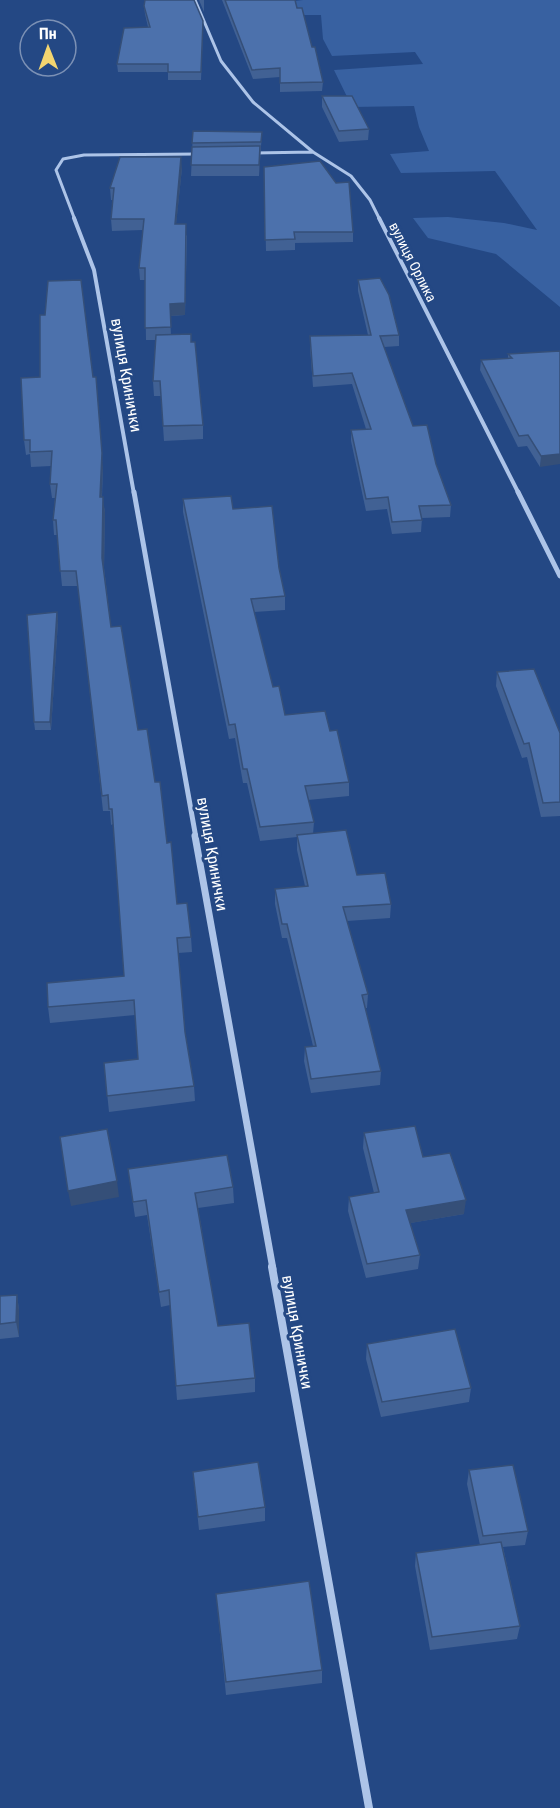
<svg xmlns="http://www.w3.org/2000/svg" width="560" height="1808" font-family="'Roboto Condensed',sans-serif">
  <rect width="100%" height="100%" fill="#244884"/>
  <path fill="#3861a1" d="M303,0h257v307l-64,-53 -68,-16 -15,-20 35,-1 56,6 33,7 -42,-59 -94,2 -11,-19 39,-3 -10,-24 -5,-21 -62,1 -18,-37 89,-6 -8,-12 -83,4 -9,-17 -2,-24h-21l-5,-14z"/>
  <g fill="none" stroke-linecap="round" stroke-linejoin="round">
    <path stroke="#adc4e8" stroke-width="3" d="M195,0l26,61 32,41 60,50 38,24 19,24 10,20
      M254,153l59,-1
      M75,220l-19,-50 7,-11 21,-4 115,-1"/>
    <path stroke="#adc4e8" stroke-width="4" d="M74,218l20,52 40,224
      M379,218l140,276"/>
    <path stroke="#adc4e8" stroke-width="5" d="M134,492l62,346
      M518,492l42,84"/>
    <path stroke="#adc4e8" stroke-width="7" d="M195,836l78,433"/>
    <path stroke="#adc4e8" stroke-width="8" d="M272,1267l97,541"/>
  </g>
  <path fill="#416194" d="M199,0h5v12z
    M222,0h73l2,8 15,39 11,35 -1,9 -42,1v-15l-27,2z
    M144,6l59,23 -2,51h-33v-8h-50l-1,-8 31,-37 -3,-13z
    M322,96l47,33 -1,11 -29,2 -17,-35z
    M193,131l69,1 -3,44h-68z
    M264,167l89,65v10l-58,1v7l-29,1z
    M182,168l-6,56 11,12 -2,79 -15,1 1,19 20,7 12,83v14l-39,2 -3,-45h-7l-1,-15 3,-41h-10l-1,-60h-5l-1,-12 4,-38 -31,1 -1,-12 2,-19h-2l-1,-12z
    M358,280l41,55v11l-15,1 29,79 23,38 15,41 -1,12 -28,1 -1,14 -29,2 -5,-25 -21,2 -15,-70v-11l15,-1 -14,-45 -39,3 -3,-40v-11l58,-1 -10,-44z
    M45,315l58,153 -1,29 3,15 -1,56 7,59 27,103 17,52 12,61 10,61 14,33 1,15 -14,1 7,79 9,54 1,15 -86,11 -5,-49 34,-4 -3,-44 -85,8 -2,-16 76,-31 -11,-152 -2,1 -1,-14h-7l-25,-225h-16l-5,-51h-3l-1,-15 2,-22h-3l-2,-14 1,-18 -20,1 -1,-13 -4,1 -2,-15 16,-63z
    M560,351l-20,116 -13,-21 -9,1 -38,-77 1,-10 27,-2v-4z
    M183,499l50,10 46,59 6,28v14l-31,2 19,75 12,28 45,16 19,51v14l-41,4 6,22 -1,12 44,41 34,29 -1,14 -43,3 21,73 -1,14h-2l16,63 -1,14 -69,8 -7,-32 1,-14 8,-1 -26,-108h-5l-7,-34v-15l30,-3 -8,-36v-13l-37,4 -13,-58h-4l-8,-45 -6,1 -46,-227z
    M57,612l1,9 -7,109h-16l-1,-8z
    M497,672l63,61v83l-19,1 -14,-60 -5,1 -26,-72z
    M364,1133l59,24 41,57 -54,9 10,32 -2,14 -52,9 -18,-67 1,-14 25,-4 -11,-45z
    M128,1169l105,18 1,16 -36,5 20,118 37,52v14l-78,8 -7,-95 -9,2 -14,-92 -12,2z
    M17,1295l2,15v27l-19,2v-43z
    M367,1344l104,44 -2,14 -88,15 -15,-58z
    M469,1470l59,61 -3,14 -22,2 17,79 -3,13 -87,11 -15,-84 1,-13 64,-8 -13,-61z
    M193,1472l72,35v14l-66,9z
    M216,1594l106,76v13l-96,12z"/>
  <path fill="#354f78" d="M260,146v10l-1,20v-11z
    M181,157l1,11 -7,68v-12z
    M186,224l-1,91 -15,1v-12z
    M96,377l7,91 -2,44 -1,-15z
    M560,454v10l-20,3 1,-11z
    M103,497l2,15 -1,60 -2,-14z
    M57,612l1,9 -7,109 -1,-8z
    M117,1181l2,16 -48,9 -3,-15z
    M466,1200l-2,14 -59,10 1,-14z
    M17,1295l2,15v27l-3,-15z"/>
  <path fill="#4c71ac" stroke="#354f78" stroke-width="1.5" d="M145,0h49l9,21 -2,51h-33v-8h-51l7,-36 26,-1 -6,-21z
    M225,0h70l2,8h5l10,39h3l8,35 -43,1v-15l-28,2z
    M322,96h30l17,33 -30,2z
    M193,131l69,1 -1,10 -69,1z
    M260,146l-1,19h-68l1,-18z
    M120,157h61l-6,67h11l-1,79 -15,1 1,23 -26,1v-60h-6l5,-49h-33l3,-31h-4z
    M320,161l16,22 13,-1 4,50h-59l1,7 -30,1 -1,-73z
    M380,278l9,17 10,40 -19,1 33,90 14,-1 9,39 15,41 -32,1 3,14 -30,2 -4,-25 -22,2 -15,-69 20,-1 -19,-56 -39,3 -3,-40 61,-1 -13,-55z
    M81,280l12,97h3l6,76 -2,44h3l-1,61 9,69 10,-1 17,104 9,-1 8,53h5l7,61 4,-1 6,62 10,-1 4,34 -14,1 8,94 9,54 -87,10 -3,-33 34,-4 -4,-59 -86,7 -1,-24 77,-7 -12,-167h-3l-1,-14 -6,1 -26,-225h-16l-4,-51h-3l4,-36h-7l2,-33 -22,1v-12h-6l-3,-62 19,-1v-62h5l3,-34z
    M191,334v8h4l8,83 -40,1 -3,-45h-7l3,-46z
    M560,351v103l-19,2 -13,-21 -9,1 -38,-76 31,-2 -4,-4z
    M231,496l2,13 39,-3 7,62 6,28 -34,3 22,88 6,-1 6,29 40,-4 5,20 7,-1 12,52 -44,4 9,36 -54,5 -13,-58h-4l-8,-45 -6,1 -46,-226z
    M57,612l-7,110h-16l-7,-107z
    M534,669l26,64v69l-17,1 -14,-60 -5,1 -27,-72z
    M346,830l11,45 28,-2 6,31 -48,3 25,87 -6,1 19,76 -70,8 -6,-32 11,-1 -29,-122h-5l-7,-35 33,-3 -11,-51z
    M415,1126l8,31 27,-4 16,47 -60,10 14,45 -53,9 -18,-67 30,-5 -15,-59z
    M107,1129l10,52 -49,10 -8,-54z
    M227,1155l6,32 -38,6 23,133 31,-3 6,55 -79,8 -7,-96 -10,2 -13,-92 -13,2 -5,-33z
    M17,1295l-1,27 -16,2v-28z
    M455,1329l16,59 -89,14 -15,-58z
    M258,1462l7,45 -67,10 -5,-45z
    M513,1465l15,66 -45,5 -14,-66z
    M501,1542l19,84 -88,11 -16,-84z
    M309,1581l13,89 -96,12 -10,-88z"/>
  <g text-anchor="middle" stroke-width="6" stroke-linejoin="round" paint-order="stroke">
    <g font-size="14" fill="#fff" stroke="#244884">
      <text transform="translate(413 262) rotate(63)" y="5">вулиця Орлика</text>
    </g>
    <g font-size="16" fill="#fff" stroke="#244884">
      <text transform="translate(127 375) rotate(80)" y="6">вулиця Кринички</text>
      <text transform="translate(213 854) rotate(80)" y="6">вулиця Кринички</text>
      <text transform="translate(298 1332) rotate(80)" y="6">вулиця Кринички</text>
    </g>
  </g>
  <g transform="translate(48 48) rotate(359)"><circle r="28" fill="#244884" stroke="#7c91b5" stroke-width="1.5"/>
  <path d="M0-4.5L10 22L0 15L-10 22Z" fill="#f3d570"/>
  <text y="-9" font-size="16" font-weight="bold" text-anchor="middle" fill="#ffffff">Пн</text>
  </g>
</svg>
